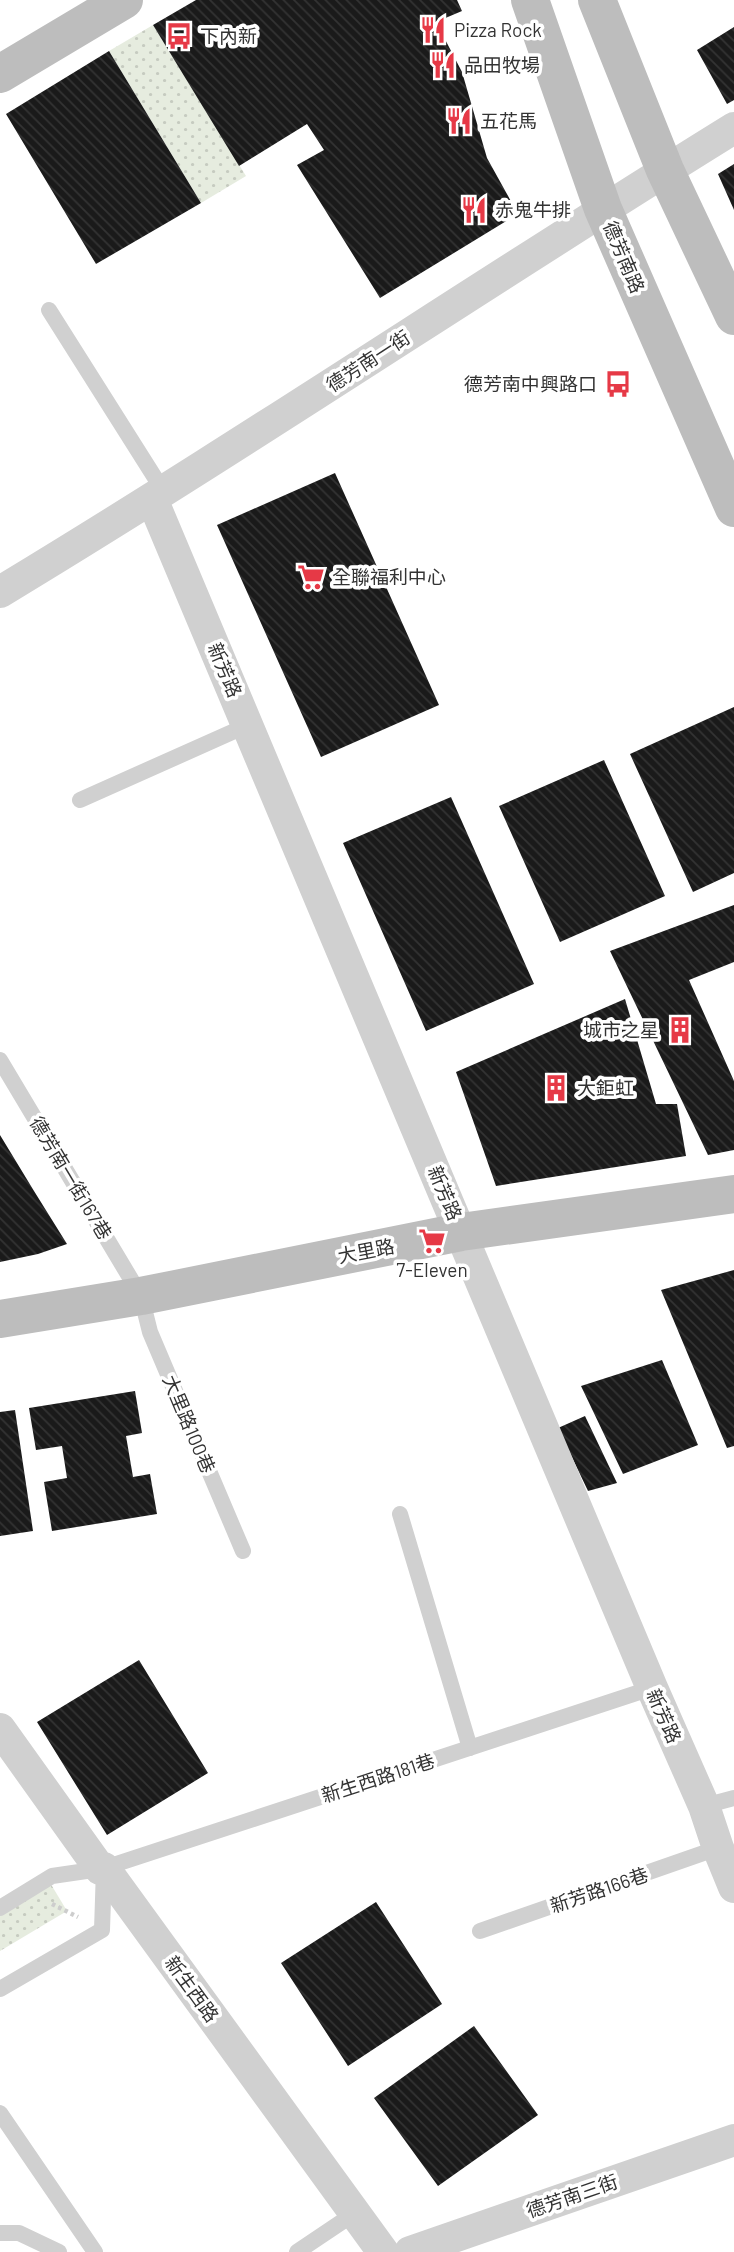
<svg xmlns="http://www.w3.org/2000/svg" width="734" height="2252" font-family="Barlow,'Noto Sans TC',sans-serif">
  <defs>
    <pattern id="grass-dots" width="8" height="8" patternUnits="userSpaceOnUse" patternTransform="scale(1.75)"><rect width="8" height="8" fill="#e6ecdf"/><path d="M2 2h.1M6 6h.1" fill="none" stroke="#c6cbc0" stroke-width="1.8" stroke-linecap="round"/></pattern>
    <pattern id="building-back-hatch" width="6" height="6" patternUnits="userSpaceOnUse" patternTransform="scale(1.75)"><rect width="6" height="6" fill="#1a1a1a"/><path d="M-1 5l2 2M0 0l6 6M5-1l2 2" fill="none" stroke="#333"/></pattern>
  </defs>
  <rect width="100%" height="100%" fill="#fff"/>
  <path fill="url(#grass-dots)" d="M153,25l93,151 -45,27 -92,-152z
    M49,1881l18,30 -67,40v-41z"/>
  <path fill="url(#building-back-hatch)" d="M196,0h261l5,11 -26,11 26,50 25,86 31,56 -138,84 -83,-133 27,-15 -17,-26 -68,42 -86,-141z
    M734,27v73l-7,4 -30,-54z
    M109,51l92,152 -105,61 -90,-150z
    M734,164v46l-16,-36z
    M335,473l104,232 -118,52 -104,-232z
    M734,707v166l-41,19 -63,-138z
    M604,760l61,136 -105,46 -61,-136z
    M451,797l83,187 -108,47 -83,-188z
    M734,905v57l-45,18 45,101v69l-26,5 -98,-204z
    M625,999l31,105h21l9,52 -190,30 -40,-114z
    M0,1135l34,56 33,53 -29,10 -38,8z
    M734,1270v176l-7,2 -66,-158z
    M662,1360l36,85 -75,29 -42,-88z
    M135,1391l7,42 -16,3 7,41 17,-3 7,40 -105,17 -8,-49 23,-4 -5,-32 -26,4 -7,-42z
    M15,1410l18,121 -33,5v-124z
    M585,1416l32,67 -29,8 -30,-63z
    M139,1660l69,113 -101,62 -70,-113z
    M376,1902l66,102 -94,62 -67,-103z
    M474,2026l64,89 -100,71 -64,-88z"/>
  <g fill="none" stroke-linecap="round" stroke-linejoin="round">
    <path stroke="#cdcdcd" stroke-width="4.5" stroke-dasharray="3.5 3.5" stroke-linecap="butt" d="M52,1904l26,13"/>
    <path stroke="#d0d0d0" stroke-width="16" d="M49,310l115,182
      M80,800l168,-75
      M0,1060l141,236 9,36 93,219
      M400,1514l70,234
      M704,1806l30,-8
      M0,1908l52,-32 48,-7
      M480,1931l238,-83
      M0,1989l102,-59 2,-62 548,-180
      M0,2113l95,139
      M0,2233h19l40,19
      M297,2252l58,-39"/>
    <path stroke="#d0d0d0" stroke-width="32" d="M152,499l500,1189 52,118 14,42 16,39
      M0,592c248,-150 488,-312 734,-464
      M0,1729l100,140 4,-1 279,384
      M410,2252l324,-112"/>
    <path stroke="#bdbdbd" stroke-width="38" d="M530,0l73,209 131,299
      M597,0l68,170 69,146
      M0,74l124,-74
      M0,1319l141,-23 320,-64 273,-38"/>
  </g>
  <defs>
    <symbol id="restaurant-bare" viewBox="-9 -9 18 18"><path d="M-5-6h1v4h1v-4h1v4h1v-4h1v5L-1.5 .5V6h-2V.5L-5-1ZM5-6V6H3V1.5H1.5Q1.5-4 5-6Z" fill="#e63946" stroke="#fff" stroke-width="2.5" paint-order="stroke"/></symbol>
    <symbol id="bus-bare" viewBox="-9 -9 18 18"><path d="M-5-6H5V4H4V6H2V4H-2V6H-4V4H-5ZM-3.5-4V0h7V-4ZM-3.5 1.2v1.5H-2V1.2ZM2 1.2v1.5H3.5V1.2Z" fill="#e63946" stroke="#fff" stroke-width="2.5" paint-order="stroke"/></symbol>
    <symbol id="supermarket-bare" viewBox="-9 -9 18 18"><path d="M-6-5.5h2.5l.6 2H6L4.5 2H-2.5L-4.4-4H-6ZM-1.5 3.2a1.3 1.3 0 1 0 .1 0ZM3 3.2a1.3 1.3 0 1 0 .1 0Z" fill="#e63946" stroke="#fff" stroke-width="2.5" paint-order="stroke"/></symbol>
    <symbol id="building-bare" viewBox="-9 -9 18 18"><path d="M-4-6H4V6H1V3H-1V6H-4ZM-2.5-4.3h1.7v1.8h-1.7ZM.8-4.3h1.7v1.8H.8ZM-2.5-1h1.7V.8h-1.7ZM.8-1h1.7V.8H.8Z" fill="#e63946" stroke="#fff" stroke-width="2.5" paint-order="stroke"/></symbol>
  </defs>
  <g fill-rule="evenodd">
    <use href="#restaurant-bare" x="414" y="11" width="38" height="38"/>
    <use href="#bus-bare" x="160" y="17" width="38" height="38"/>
    <use href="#restaurant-bare" x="424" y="46" width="38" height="38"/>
    <use href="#restaurant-bare" x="440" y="102" width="38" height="38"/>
    <use href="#restaurant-bare" x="455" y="191" width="38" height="38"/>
    <use href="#bus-bare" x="599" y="365" width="38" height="38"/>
    <use href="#supermarket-bare" x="292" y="558" width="38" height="38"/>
    <use href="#building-bare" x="661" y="1011" width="38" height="38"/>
    <use href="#building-bare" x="537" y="1069" width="38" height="38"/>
    <use href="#supermarket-bare" x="413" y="1222" width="38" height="38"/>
  </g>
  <g text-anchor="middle" stroke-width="7" stroke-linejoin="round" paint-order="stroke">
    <g font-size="19" fill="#333" stroke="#fff" text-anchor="start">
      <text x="454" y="37">Pizza Rock</text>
      <text x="200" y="43">下內新</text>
      <text x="464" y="72">品田牧場</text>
      <text x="480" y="128">五花馬</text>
      <text x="495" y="217">赤鬼牛排</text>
      <text x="597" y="391" text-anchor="end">德芳南中興路口</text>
      <text x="332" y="584">全聯福利中心</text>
      <text x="659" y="1037" text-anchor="end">城市之星</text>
      <text x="577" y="1095">大鉅虹</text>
      <text x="432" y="1277" text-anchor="middle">7-Eleven</text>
    </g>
    <g font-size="19" fill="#333" stroke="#fff">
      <text transform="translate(624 257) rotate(67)" y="7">德芳南路</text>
      <text transform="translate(368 361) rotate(-33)" y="7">德芳南一街</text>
      <text transform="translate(225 670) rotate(67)" y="7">新芳路</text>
      <text transform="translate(71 1178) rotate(59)" y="7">德芳南一街167巷</text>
      <text transform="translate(445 1193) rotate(67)" y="7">新芳路</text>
      <text transform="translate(366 1251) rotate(-11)" y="7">大里路</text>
      <text transform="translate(189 1424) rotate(67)" y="7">大里路100巷</text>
      <text transform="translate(664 1716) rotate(66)" y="7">新芳路</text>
      <text transform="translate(378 1778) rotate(-18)" y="7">新生西路181巷</text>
      <text transform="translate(599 1890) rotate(-19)" y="7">新芳路166巷</text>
      <text transform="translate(192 1989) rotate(54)" y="7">新生西路</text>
      <text transform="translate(572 2196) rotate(-19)" y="7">德芳南三街</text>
    </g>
  </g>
</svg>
